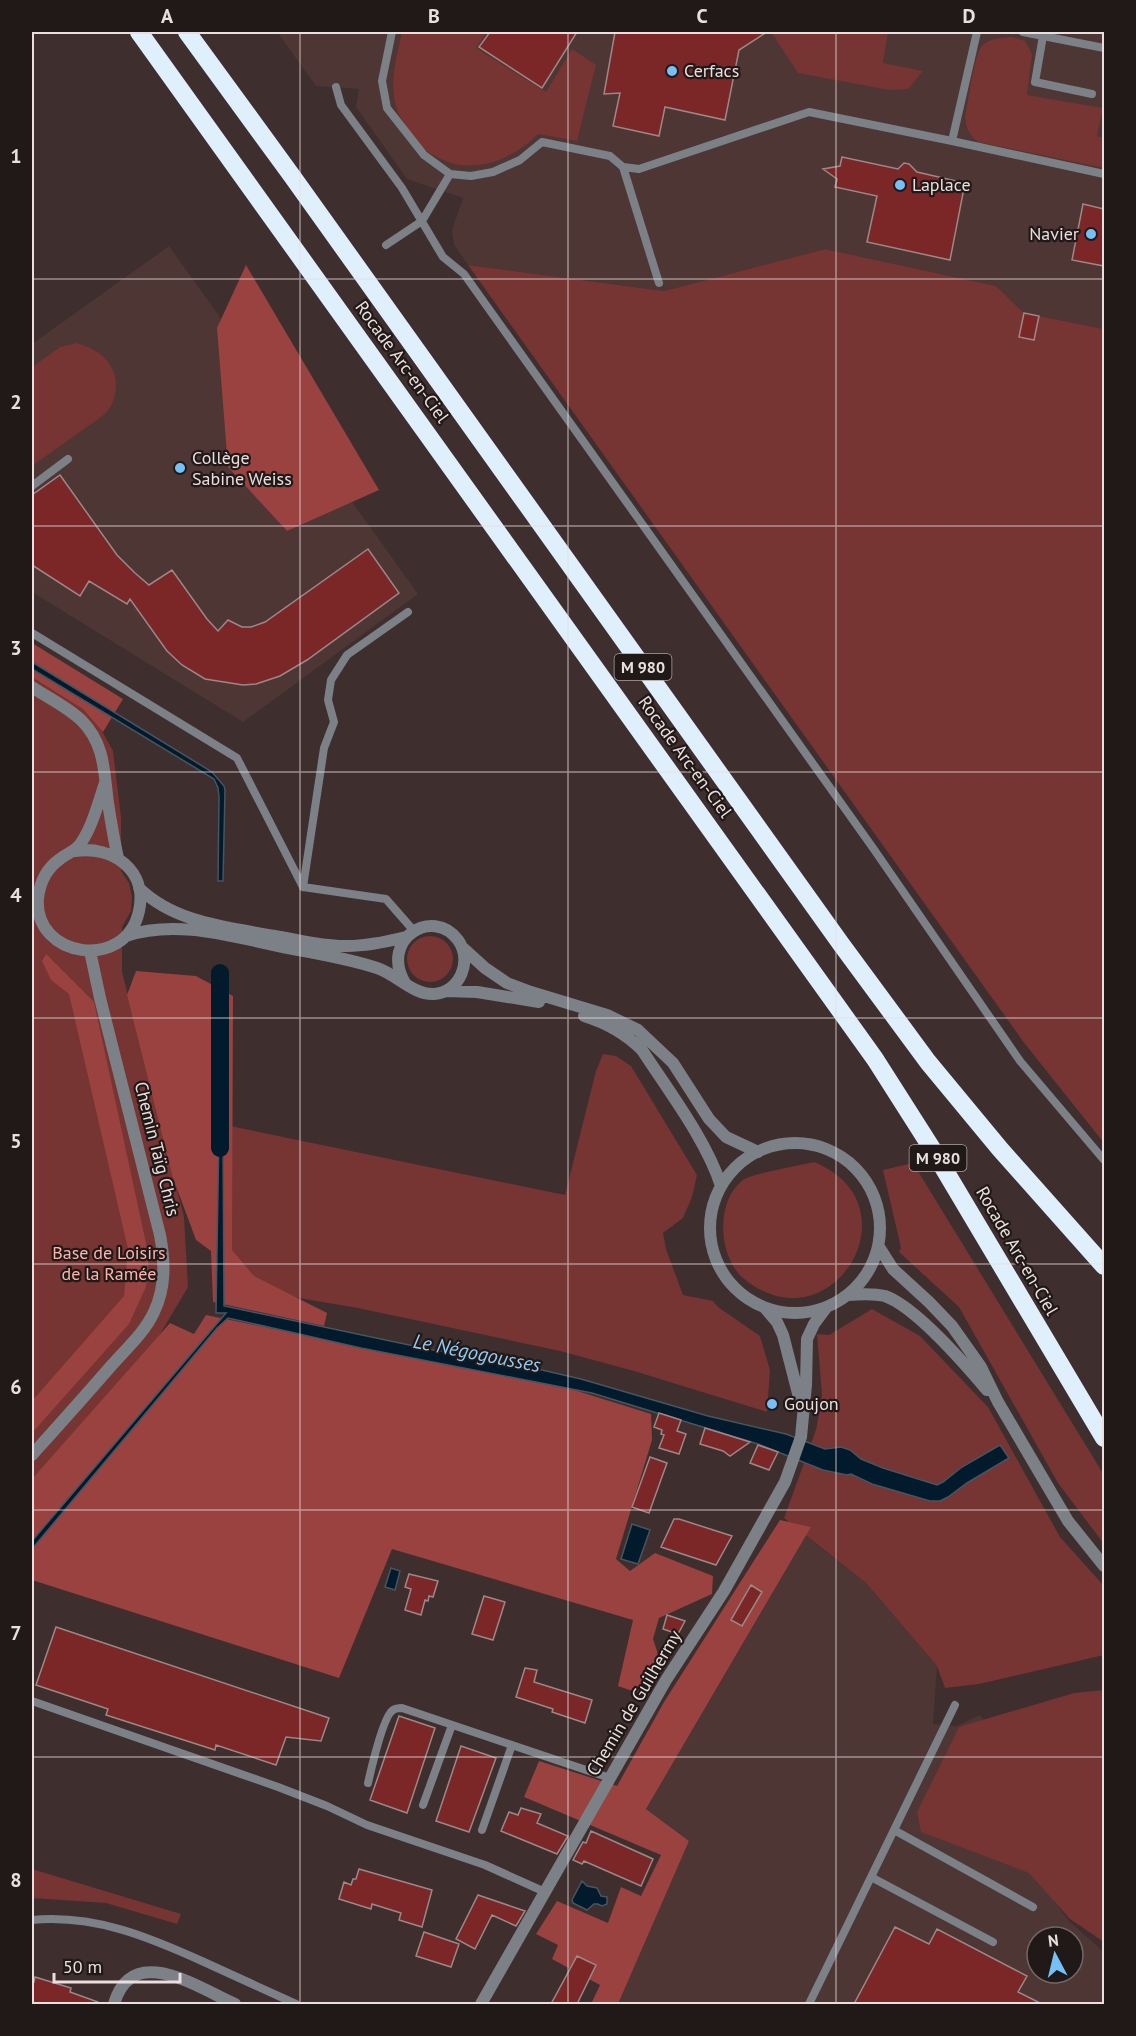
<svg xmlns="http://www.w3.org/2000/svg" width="1136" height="2036" font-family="'PT Sans',sans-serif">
  <rect width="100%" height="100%" fill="#3e2e2d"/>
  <path fill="#4d3634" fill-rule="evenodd" d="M277,32h827v297l-80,-16 -28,-27 -171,-37 -161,42 -196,-26 -14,-20 -2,-15 11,-32 -56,-19 -51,-72 3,-18 -43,-3z
    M169,246l249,348 -175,128 -211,-130v-248z
    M806,1536l60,47 71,83 -4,58 24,2 23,-11 10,13 47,150 32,43 35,31v52h-486l71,-163 -43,-32zM1037,1937h36v36h-36z"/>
  <path fill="#763432" d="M402,32h85l-11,16 70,44 26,-43 24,16 -19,76 -39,-7c-40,41 -101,46 -133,-9 -2,-5 -7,-10 -8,-16 -9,-26 0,-52 5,-77z
    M771,32h117l-5,31 40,8 -15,18 -19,1 -91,-17z
    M1012,37l13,4 7,13 -5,41 76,13 -6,28 7,2v30l-126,-26c-9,-7 -12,-14 -13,-25 3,-14 9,-60 16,-70 7,-9 20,-9 31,-10z
    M825,249l171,37 28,27 80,16v814l-79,-99 -557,-779 196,26z
    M77,343c18,6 30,12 37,30 4,11 2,26 -5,36 -6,8 -17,14 -25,20 -17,12 -35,25 -52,37v-99l28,-20z
    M32,674l32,20 30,23 19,34 8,66v54l8,12 3,14 -1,14 -9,16v45l62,245 4,70 -32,54 -124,150z
    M407 959a23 23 0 1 1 46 0a23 23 0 1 1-46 0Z
    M603,1054l13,2 15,10 66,109 -5,22 -9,21 -20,15 3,16 17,46 30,6 5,6 42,29 10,34 -3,42 -133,-41 -74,-20 -202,-43 -95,-16h-36l3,-166 335,69 31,-124z
    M814,1162c106,43 16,189 -71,116 -25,-22 -28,-77 0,-98 8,-6 58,-15 71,-18z
    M913,1163l191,312v69l-46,-61 -99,-176 -60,-55 2,-4 -18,-78z
    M872,1309l48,27 68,71 72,130 44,49v69l-125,29 -34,4 -8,-22 -71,-83 -82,-65 32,-88 6,-35 -5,-61 12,1z
    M1104,1690v252l-34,-23 -41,-46 -108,-41 -4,-20 42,-85 115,-34z
    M32,1869l149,45 -4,10 -71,-21 -74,-5z"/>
  <path fill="#99423f" d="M246,265l133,225 -92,41 -59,-64 -11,-139z
    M32,643l91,56 -20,33 -20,-23 -51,-32z
    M46,954l48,48 55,255 -3,30 -17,37 -97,109v-32l92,-105 4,-47 -59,-255 -18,-14 -9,-19z
    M136,971l60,5 37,20 -1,254 22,26 73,37 -3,13 -111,-24 -2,-51 -15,-11 -23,-62 -46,-183z
    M206,1315l365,74 80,25 1,26 -36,119 14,12 25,-18 58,23 -1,18 -53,24 -6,21 10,30 -16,27 -29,-10 15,-66 -241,-71 -53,129 -307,-98v-101l138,-156 24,11z
    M780,1520l31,7 -165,282 43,32 -71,163h-27l9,-19 -48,-26 6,-14 -22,-11 21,-33 51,22 13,-36 20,9 20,-41 -137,-58 15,-36 78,25 47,-84z"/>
  <path fill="#011a2c" stroke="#475561" stroke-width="1.5" d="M32,662l180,110 12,14 1,4 -2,91h-5l1,-84 -1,-9 -4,-9 -182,-110z
    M217,973l5,1 2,332 209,44 48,6 100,23 127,37 78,18 39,15 16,-2 9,3 11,9 22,9 54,17 6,-3 19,-15 38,-22 9,13 -42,25 -19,14 -8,4h-10l-58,-17 -21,-10 -4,1 -24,-5 -65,-26 -166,-51 -231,-45 -133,-30 -11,10 -185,221v-8l194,-228h-10l5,-306z
    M632,1524l18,6 -12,34 -17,-5z
    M391,1568l9,3 -5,19 -10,-3z
    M582,1881l5,5 10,2 4,8 6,1v7l-5,2 -4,-2h-4l-7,6 -14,-7 -1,-3z"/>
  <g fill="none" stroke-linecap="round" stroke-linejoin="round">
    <path stroke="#011a2c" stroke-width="18" d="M220,973v175"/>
  </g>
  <path fill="#7b2627" stroke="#9c8887" stroke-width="1.5" d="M490,32h87l-35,56 -63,-41z
    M615,32h152l-28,18 -14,70 -60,-13 -6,29 -46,-10 7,-33 -16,1z
    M842,157l56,12 6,-6 5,1 8,8 48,11 -15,77 -83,-18 10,-46 -42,-9 2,-8 -14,-10 17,-3z
    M1083,204l21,5v57l-32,-6z
    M1024,313l15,3 -5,24 -15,-3z
    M60,475l57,80 18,18 14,12 23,-15 35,49 11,12 10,-11 14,7h9l14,-5 103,-73 31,44 -92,67 -27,16 -24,8 -13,1 -38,-6 -23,-14 -15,-14 -37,-52 -3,5 -38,-23 -9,15 -48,-31v-70z
    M659,1413l22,7 -4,11 9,3 -7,20 -20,-6 5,-13 -3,-1 1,-4 -8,-3z
    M705,1428l45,14 -20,14 -7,-5 -23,-7z
    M758,1445l20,7 -9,18 -19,-7z
    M650,1457l17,6 -18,50 -17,-6z
    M674,1519h5l53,17 -16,29 -55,-18z
    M409,1574l29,7 -5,16 -4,-1 -1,5 -3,-1 -4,15 -16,-5 6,-21 -6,-2z
    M751,1585l11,7 -20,34 -11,-6z
    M484,1596l21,6 -12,38 -21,-6z
    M667,1615l18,6 -7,13 -15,-5z
    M56,1627l273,91 -8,23 -35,-4 -10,28 -60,-20 -1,5 -109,-35 2,-6 -72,-24z
    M525,1668l12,2 -3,12 58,18 -7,23 -33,-11 1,-3 -37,-12z
    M399,1716l36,12 -28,85 -37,-13z
    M461,1746l35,12 -27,74 -33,-11z
    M521,1808l20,6 -4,9 31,13 -11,18 -56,-23 8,-19 9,3z
    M591,1831l62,28 -12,27 -57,-25 -2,3 -9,-4 10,-18 3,1z
    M359,1869l73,21 -10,37 -23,-7 2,-7 -29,-9 -1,5 -32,-10 5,-17 7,3 2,-6h3z
    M478,1895l47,16 -9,15 -24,-11 -17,34 -19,-10z
    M895,1927l34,17 8,-15 90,47 -9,16 24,12h-188z
    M424,1932l35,12 -8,23 -35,-11z
    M577,1956l19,9 -19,39h-26z
    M35,1977l36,11 -1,4 28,10v2h-66v-23l2,1z"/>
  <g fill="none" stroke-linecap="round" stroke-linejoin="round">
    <path stroke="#7b8186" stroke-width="8" d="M392,32l-10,49 5,27 37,47 26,19 21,2 22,-4 27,-12 22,-18 68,14 13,11 16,2 170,-57 143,29 152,33
      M1023,32l81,16
      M1043,36l-8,46 57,12
      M336,87l5,18 61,83 41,69 21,17 409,574 147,213 84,99
      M952,141l25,-109
      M623,167l36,116
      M386,245l36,-24 28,-47
      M32,486l36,-27
      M408,612l-61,43 -16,25 -3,20 6,22 -10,26 -21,139 83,12 28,32
      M32,633l205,125 66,129
      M32,1701l246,86 49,19 40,19 118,40 60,27
      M368,1783c3,-13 15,-67 25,-73 3,-2 5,-2 9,-2l208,70
      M423,1805l29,-80
      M482,1830l30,-85
      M894,1830l139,77
      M871,1877l122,65
      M32,1920c62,-6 117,17 172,42 31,14 61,28 92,42
      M809,2004l146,-299"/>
    <path stroke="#7b8186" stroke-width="12" d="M32,687c16,11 36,20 50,34 23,23 22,52 26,82 3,19 6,37 10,55
      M75,851c38,-6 73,20 64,60 -13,61 -106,47 -101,-13 2,-16 9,-30 22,-39 8,-7 15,-7 21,-16 12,-18 17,-40 24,-60
      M139,888c36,35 88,39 136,48 24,4 48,11 72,10 20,0 39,-4 59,-9
      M126,936c51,-17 107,1 157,11 31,6 64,11 94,21 19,6 36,27 57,26 26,-2 39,-33 24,-54 -25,-34 -79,-1 -53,43
      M463,948l22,20 22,15 24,9 76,23 31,15 35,33 36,56 17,18 32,15
      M445,991l32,1 62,10
      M584,1016c23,7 41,17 58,34 26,40 65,91 79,136
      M710 1228a85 85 0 1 1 170 0a85 85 0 1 1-170 0Z
      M879,1247l14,22 36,33 23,24 29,41 17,35 70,119 36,45
      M848,1295c12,-1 25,-2 37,1 31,11 80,68 102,94
      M765,1308l12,14 6,13 18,70
      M32,1455c26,-29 53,-59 79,-89 15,-17 34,-34 43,-54 12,-25 11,-51 6,-77l-60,-237 -10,-47
      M114,2004c18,-62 83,-17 121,0
      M481,2004l185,-324 58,-89 61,-109 16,-45 5,-52 1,-46 7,-15 12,-16"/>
    <path stroke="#dfeffb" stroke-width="18" d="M139,32l736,1027 56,88 173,291
      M187,32l105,144 549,768 87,118 72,87 104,117"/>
  </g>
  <path fill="none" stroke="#eadfde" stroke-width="1.5" stroke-opacity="0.55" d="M300,32v1972M568,32v1972M836,32v1972M32,279h1072M32,526h1072M32,772h1072M32,1018h1072M32,1264h1072M32,1510h1072M32,1757h1072"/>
  <g fill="#75c0f6" stroke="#201918" stroke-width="2">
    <circle cx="672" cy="71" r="6"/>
    <circle cx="900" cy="185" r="6"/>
    <circle cx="1091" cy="234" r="6"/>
    <circle cx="180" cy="468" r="6"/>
    <circle cx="772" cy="1404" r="6"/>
  </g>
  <g text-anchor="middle" stroke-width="4.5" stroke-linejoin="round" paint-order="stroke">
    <g fill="#201918" stroke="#ada4a3" stroke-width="1.5">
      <rect x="614.5" y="654" width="57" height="26" rx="4.5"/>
      <rect x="909.5" y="1145" width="57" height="26" rx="4.5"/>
    </g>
    <g font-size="16" font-weight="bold" fill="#eadfde">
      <text x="643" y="673">M 980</text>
      <text x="938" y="1164">M 980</text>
    </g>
    <g font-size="18" fill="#eadfde" stroke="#201918" text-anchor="start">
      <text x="684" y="77">Cerfacs</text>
      <text x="912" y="191">Laplace</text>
      <text x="1079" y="240" text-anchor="end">Navier</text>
      <text x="192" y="464">Collège<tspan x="192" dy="21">Sabine Weiss</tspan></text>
      <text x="784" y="1410">Goujon</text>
    </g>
    <g font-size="18" fill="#eadfde" stroke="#201918">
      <text transform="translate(402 362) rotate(54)" y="6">Rocade Arc-en-Ciel</text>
      <text transform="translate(685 757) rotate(54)" y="6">Rocade Arc-en-Ciel</text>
      <text transform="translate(157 1149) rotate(76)" y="6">Chemin Taïg Chris</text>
      <text transform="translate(1017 1251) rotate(60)" y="6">Rocade Arc-en-Ciel</text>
      <text transform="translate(634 1703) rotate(-59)" y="6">Chemin de Guilhermy</text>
    </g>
    <g font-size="18" fill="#feb3ad" stroke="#201918">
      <text x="109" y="1259">Base de Loisirs<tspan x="109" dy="21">de la Ramée</tspan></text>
    </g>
    <g font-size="20" font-style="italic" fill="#8ecbf7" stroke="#201918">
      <text transform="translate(477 1353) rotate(11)" y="7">Le Négogousses</text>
    </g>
  </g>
  <rect width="1136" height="2036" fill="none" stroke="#201918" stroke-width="66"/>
  <g transform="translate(1055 1955) rotate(353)"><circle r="28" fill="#201918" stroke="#716867" stroke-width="1.5"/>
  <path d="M0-4.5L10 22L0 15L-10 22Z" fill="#75c0f6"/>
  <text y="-9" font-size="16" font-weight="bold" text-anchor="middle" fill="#eadfde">N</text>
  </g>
  <path d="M54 1973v9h126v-9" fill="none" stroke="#eadfde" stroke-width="3"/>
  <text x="63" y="1973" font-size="18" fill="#eadfde" stroke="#201918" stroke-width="4.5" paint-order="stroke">50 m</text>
  <rect x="33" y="33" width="1070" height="1970" fill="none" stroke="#eadfde" stroke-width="2"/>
  <g font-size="20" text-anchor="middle" font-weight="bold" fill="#eadfde">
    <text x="167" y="23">A</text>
    <text x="434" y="23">B</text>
    <text x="702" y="23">C</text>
    <text x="969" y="23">D</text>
    <text x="16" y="163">1</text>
    <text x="16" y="409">2</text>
    <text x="16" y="655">3</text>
    <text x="16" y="902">4</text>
    <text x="16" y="1148">5</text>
    <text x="16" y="1394">6</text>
    <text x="16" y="1640">7</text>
    <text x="16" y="1887">8</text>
  </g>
</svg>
